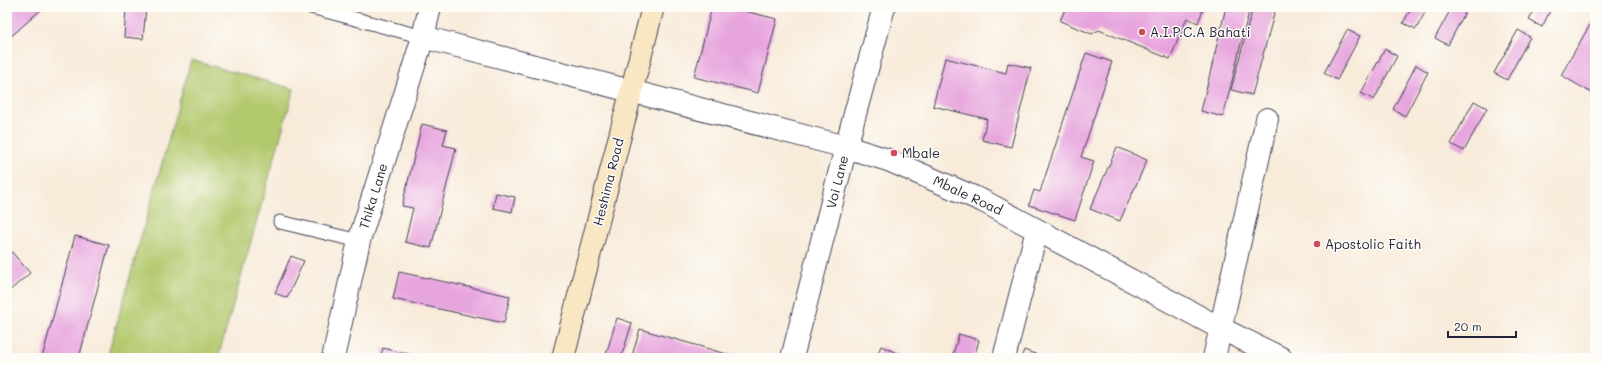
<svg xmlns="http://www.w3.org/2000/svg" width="1602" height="365" font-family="Mali,sans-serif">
  <rect width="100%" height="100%" fill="#fdfcf7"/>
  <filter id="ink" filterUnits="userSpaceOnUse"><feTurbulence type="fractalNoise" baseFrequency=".025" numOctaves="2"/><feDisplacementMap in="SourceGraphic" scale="8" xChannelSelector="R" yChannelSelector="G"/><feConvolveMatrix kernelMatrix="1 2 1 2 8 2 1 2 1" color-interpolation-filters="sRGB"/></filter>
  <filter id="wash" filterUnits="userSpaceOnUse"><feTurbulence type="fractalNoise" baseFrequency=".012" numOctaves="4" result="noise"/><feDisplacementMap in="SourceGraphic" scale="16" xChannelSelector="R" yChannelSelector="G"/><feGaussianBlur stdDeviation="0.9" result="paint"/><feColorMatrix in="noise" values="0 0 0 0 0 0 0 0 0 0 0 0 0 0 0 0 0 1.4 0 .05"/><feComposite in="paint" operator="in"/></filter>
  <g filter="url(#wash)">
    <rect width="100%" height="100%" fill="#f8ebda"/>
    <path fill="#b3c96e" stroke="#6a7654" d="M191,60l103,29 -76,269h-111z"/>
    <g id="blocks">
      <path fill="#e7a5de" d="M7,7h37l-37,33z
        M126,7h20l-3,32 -19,-2z
        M712,7h16l49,12 -19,74 -64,-16z
        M1066,7h138l-6,16 -11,-5 -17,41 -71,-29 -7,4 -32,-13z
        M1226,7h24l-27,110 -22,-6z
        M1253,7h23l-24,88 -21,-5z
        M1412,7h16l-12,22 -13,-6z
        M1452,7h16l-20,38 -13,-7z
        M1536,7h16l-10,20 -13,-7z
        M1595,16v79l-34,-20z
        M1347,30l13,6 -23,44 -13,-7z
        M1518,30l12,7 -23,43 -13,-7z
        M1385,49l12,7 -23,44 -13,-7z
        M1086,53l26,9 -31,95 13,4 -19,59 -46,-15 5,-15 6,2z
        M945,58l61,15 2,-10 23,5 -20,79 -29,-7 5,-21 -54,-13z
        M1416,65l12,7 -23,44 -12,-7z
        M1474,101l13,7 -23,43 -13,-7z
        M422,124l25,6 -4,15 13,3 -25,100 -26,-6 8,-34 -11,-2z
        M1117,147l30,13 -27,61 -30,-12z
        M496,193l19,4 -3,15 -19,-4z
        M75,236l34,9 -30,113h-37z
        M10,250l20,23 -23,20v-41z
        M291,256l13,5 -17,37 -12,-5z
        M399,272l111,24 -6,27 -111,-24z
        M617,318l15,5 -11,35h-16z
        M640,329l100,29h-102l-6,-2z
        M959,334l20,6 -5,18h-22z
        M881,346l18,8 -2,4h-21z
        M383,348l38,9v1h-41z
        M1024,350l22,8h-25z"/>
    </g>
  </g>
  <g filter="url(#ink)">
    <use href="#blocks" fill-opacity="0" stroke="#424053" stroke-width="1"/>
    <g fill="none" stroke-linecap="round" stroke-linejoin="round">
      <defs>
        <path id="lane" d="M311,7l112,30
          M280,222l79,19"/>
        <path id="street" d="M423,37l423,110 42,13 95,41 237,127 61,30
          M333,358l26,-117 64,-204 7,-30
          M792,358l54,-211 38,-140
          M1004,358l33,-128
          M1214,358l53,-239"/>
        <path id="secondary" d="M563,358l90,-351"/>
      </defs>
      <use href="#lane" stroke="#424053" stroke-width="15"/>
      <use href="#street" stroke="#424053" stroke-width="24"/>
      <use href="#secondary" stroke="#424053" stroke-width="24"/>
      <use href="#lane" stroke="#fff" stroke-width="13"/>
      <use href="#street" stroke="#fff" stroke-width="22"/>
      <use href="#secondary" stroke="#f9e7c3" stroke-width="22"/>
    </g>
  </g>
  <g fill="#d1495b" stroke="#fdfcf7" stroke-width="1.5">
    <circle cx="1142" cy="32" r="4"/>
    <circle cx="894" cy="153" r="4"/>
    <circle cx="1317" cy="244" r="4"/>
  </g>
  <g text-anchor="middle" stroke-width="3" stroke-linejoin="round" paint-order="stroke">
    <g font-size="13" fill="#22223b" stroke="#fdfcf7" text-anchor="start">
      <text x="1150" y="37">A.I.P.C.A Bahati</text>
      <text x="902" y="158">Mbale</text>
      <text x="1325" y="249">Apostolic Faith</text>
    </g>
    <g font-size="13" fill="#22223b" stroke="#fdfcf7">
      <text transform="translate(608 182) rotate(-76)" y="5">Heshima Road</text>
      <text transform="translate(837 182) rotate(-76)" y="5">Voi Lane</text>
      <text transform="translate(968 195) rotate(25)" y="5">Mbale Road</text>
      <text transform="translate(373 196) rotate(-73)" y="5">Thika Lane</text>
    </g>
  </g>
  <rect width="1602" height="365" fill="none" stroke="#fdfcf7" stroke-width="24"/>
  <path d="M1448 331v6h68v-6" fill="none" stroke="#22223b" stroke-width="2"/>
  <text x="1454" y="331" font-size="12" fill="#22223b" stroke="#fdfcf7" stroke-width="3" paint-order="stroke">20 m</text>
</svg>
